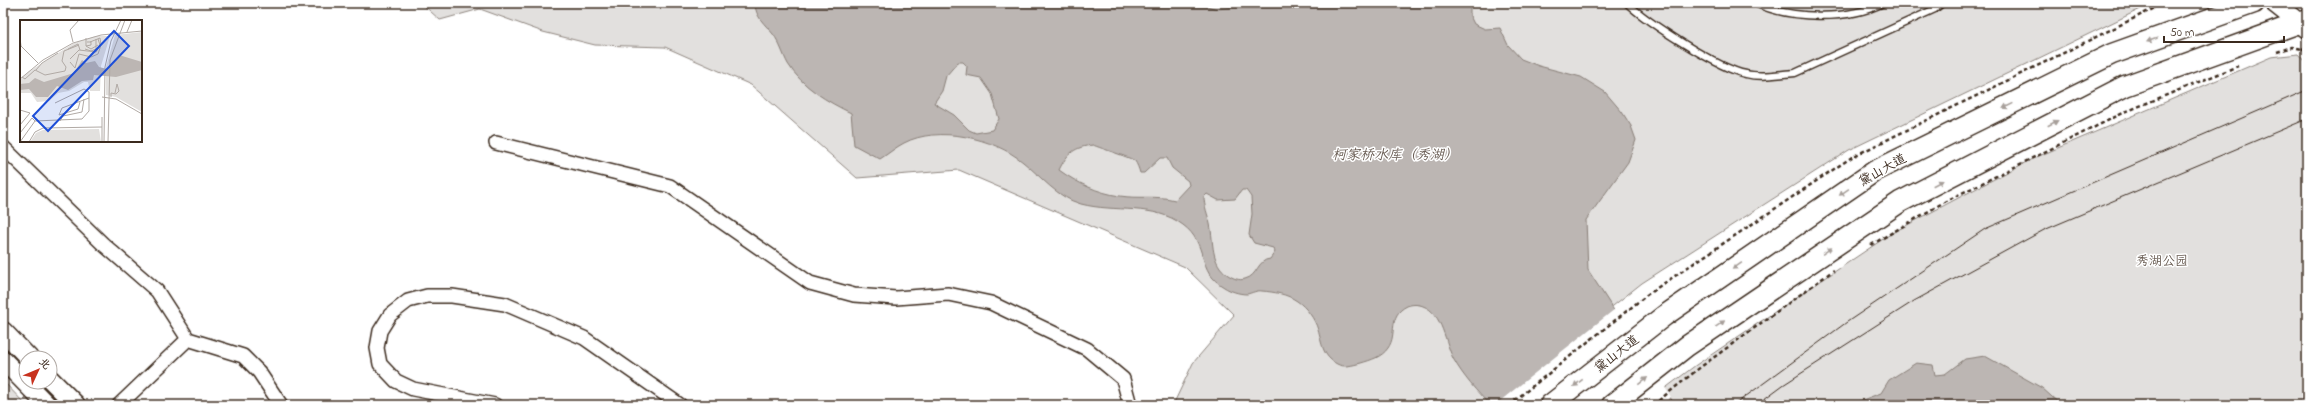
<svg xmlns="http://www.w3.org/2000/svg" width="2310" height="408" font-family="'Indie Flower','LXGW WenKai TC',sans-serif">
  <rect width="100%" height="100%" fill="#fff"/>
  <filter id="ink" filterUnits="userSpaceOnUse"><feTurbulence type="fractalNoise" baseFrequency=".025" numOctaves="2"/><feDisplacementMap in="SourceGraphic" scale="8" xChannelSelector="R" yChannelSelector="G"/><feConvolveMatrix kernelMatrix="1 2 1 2 8 2 1 2 1" color-interpolation-filters="sRGB"/></filter>
  <g filter="url(#ink)">
    <path fill="#e2e0de" stroke="#8e857e" d="M421,3h1732l-304,147 -207,133 -154,122h-315l20,-42 41,-48 -49,-48 -226,-97 -102,8 -106,-93 -86,-38 -70,-2 -52,-13 -63,-23 -40,11z
      M2299,54l8,9v342h-664l53,-40 196,-132 140,-74 239,-102z
      M3,381l23,24h-23z"/>
    <path fill="#bcb6b3" stroke="#887e77" fill-rule="evenodd" d="M755,3h442l20,6 64,-6h189v13l4,8 11,5 15,-1 8,17 13,14 18,7 42,11 24,15 17,20 9,14 5,14 -8,22 -42,58 2,50 87,135h-185c-13,-13 -27,-29 -36,-45 -9,-16 -11,-47 -31,-54 -5,-2 -11,-2 -16,0 -20,10 -9,28 -19,42 -6,9 -17,12 -27,15 -8,2 -17,5 -24,1 -15,-8 -15,-21 -19,-34 -3,-11 -12,-23 -21,-29 -10,-7 -23,-9 -35,-10 -5,-1 -10,2 -15,3 -8,0 -17,-3 -23,-7 -28,-16 -15,-43 -41,-62 -29,-22 -68,-12 -102,-21 -25,-7 -39,-27 -58,-42 -29,-24 -85,-37 -119,-19 -8,4 -16,11 -24,16l-26,-14 -3,-32c-23,-11 -49,-26 -63,-49 -5,-9 -8,-21 -15,-30 -8,-10 -18,-17 -18,-31zM958,62h5l4,4 -1,9 15,3 11,16 7,25 -7,11 -16,3 -7,-3 -15,-15 -20,-12 8,-12 4,-15zM1093,145c7,3 39,13 42,16 2,3 4,8 5,12h4l16,-15h7l5,10 16,13 1,4 -14,15c-18,-5 -36,-1 -55,-4 -22,-3 -43,-13 -61,-26 8,-17 16,-23 34,-25zM1242,190h4l5,7 1,17 -3,21 5,8 19,5 2,4 -5,7c-13,1 -12,17 -25,20 -6,2 -12,-1 -17,-4 -18,-13 -14,-32 -18,-51 -2,-9 -6,-18 -6,-27l3,-3 11,6 17,-1z
      M1985,356l57,32 19,17h-212l32,-12 8,-13 27,-17 17,2 2,10 10,-1 20,-15z"/>
    <path fill="#fff" d="M1615,309l56,88 -9,8h-167z"/>
    <g fill="none" stroke-linecap="round" stroke-linejoin="round">
      <defs>
        <path id="service" d="M1627,3c20,19 92,66 119,71 15,4 33,0 49,-1l140,-64 7,-6
          M1755,3c35,16 93,18 128,0"/>
        <path id="minor" d="M496,143l174,43 140,97 44,12 42,3 52,-4 43,9 96,46 36,30 7,26
          M3,147l100,97 54,47 31,48 55,17 16,16 22,33
          M119,405l69,-66
          M495,405l-82,-16 -17,-8 -16,-17 -3,-16 3,-17 10,-16 18,-14 19,-5h25l53,8 79,34 96,67"/>
        <path id="secondary" d="M2274,3l33,26
          M3,331l26,27
          M3,360l44,45
          M50,379l26,26"/>
        <path id="primary" d="M1550,405l114,-89 211,-145 237,-117 142,-51
          M1612,405l75,-59 213,-144 225,-116 182,-66"/>
      </defs>
      <use href="#service" stroke="#3b2a1e" stroke-width="9"/>
      <use href="#minor" stroke="#3b2a1e" stroke-width="16"/>
      <use href="#secondary" stroke="#3b2a1e" stroke-width="21"/>
      <use href="#primary" stroke="#3b2a1e" stroke-width="23"/>
      <path stroke="#3b2a1e" stroke-width="2.5" stroke-dasharray="4 3" stroke-linecap="butt" d="M2302,48l5,4
        M2277,52l15,-5 10,2 5,-2
        M1871,245l75,-44 179,-89 113,-46
        M1509,405l139,-111 204,-137 313,-154
        M1653,405l49,-39 132,-96"/>
      <use href="#service" stroke="#fff" stroke-width="6"/>
      <use href="#minor" stroke="#fff" stroke-width="13"/>
      <use href="#secondary" stroke="#fff" stroke-width="18"/>
      <use href="#primary" stroke="#fff" stroke-width="20"/>
      <path stroke="#3b2a1e" stroke-width="1" d="M1734,405l113,-83 138,-93 322,-139
        M1756,405l27,-20 131,-84 130,-71 263,-111"/>
    </g>
    <defs><path id="oneway-solid" d="M-6-.8H1V-3.2L6.5 0L1 3.2V.8H-6Z"/></defs>
    <g fill="#a79f9a">
      <use href="#oneway-solid" transform="translate(2152 40) rotate(160)"/>
      <use href="#oneway-solid" transform="translate(2008 106) rotate(154)"/>
      <use href="#oneway-solid" transform="translate(2053 123) rotate(-27)"/>
      <use href="#oneway-solid" transform="translate(1938 183) rotate(-27)"/>
      <use href="#oneway-solid" transform="translate(1844 192) rotate(145)"/>
      <use href="#oneway-solid" transform="translate(1827 251) rotate(-34)"/>
      <use href="#oneway-solid" transform="translate(1737 266) rotate(145)"/>
      <use href="#oneway-solid" transform="translate(1720 324) rotate(-34)"/>
      <use href="#oneway-solid" transform="translate(1643 381) rotate(-38)"/>
      <use href="#oneway-solid" transform="translate(1578 383) rotate(142)"/>
    </g>
  </g>
  <g text-anchor="middle" stroke-width="3" stroke-linejoin="round" paint-order="stroke">
    <g font-size="13" fill="#3b2a1e" stroke="#fff">
      <text transform="translate(1882 169) rotate(-29)" y="5">黛山大道</text>
      <text transform="translate(1616 353) rotate(-38)" y="5">黛山大道</text>
    </g>
    <g font-size="13" fill="#65584e" stroke="#fff">
      <text x="2162" y="265">秀湖公园</text>
    </g>
    <g font-size="14" font-style="italic" fill="#685b52" stroke="#fff">
      <text x="1395" y="159">柯家桥水库（秀湖）</text>
    </g>
  </g>
  <g transform="translate(20 20)">
    <rect width="122" height="122" fill="#fff"/>
    <path d="M122,12v80l-26,-15 -10,-2v-28l9,-32zM76,16h14l-9,30 -1,25h-10l-2,-9h-4l-15,9 -11,2 -9,8 -12,1 -6,-9h-11v-13l8,-8 46,-29zM79,109l2,13h-71l6,-9 7,-3z" fill="#e2e0de"/>
    <path d="M99,35l23,7v8l-26,7 -22,-2 -1,5 -11,1 -14,9 -11,-4 -9,11h-12l-7,-8 -9,1v-6l9,-1 6,-5 9,4 30,-9 8,-13 4,3 9,-2 4,6 8,2z" fill="#bcb6b3"/>
    <path fill="none" stroke="#b1aaa5" stroke-width="1" d="M107,12l5,-12M0,18l1,8 17,17M66,18v8l5,-1v-3h-4M53,22l-3,-12 9,-10M66,26l5,3 7,-4M48,29l10,-5 2,6M65,29l6,2 5,-2v-10M50,39l9,-9 17,2 4,-7 -2,-6M50,42l5,6 4,-14 12,3 7,-3 3,-9 -1,-7 -10,4M16,50l6,-7 16,-10M2,57l3,2 10,-9 10,5 20,-4 1,-4 -4,-6 2,-10 15,-6M0,59l23,-19 30,-17 28,-8 41,-4M82,77l14,2 26,15M91,77v-4l5,1 3,-3 -2,-7 -2,9M39,95l3,-7 27,-10M39,95l19,-6 2,-7M40,101l3,-5 19,-4 2,-13M0,105l10,-12 -10,-3M0,113l12,-15 3,3 47,-2 7,-8v-19l-5,-3 -29,14M0,122l15,-21M9,122l6,-10 8,-4 59,-1M82,122v-25M84,122l1,-75 6,-26 10,-21M88,122l2,-82 15,-40"/>
    <path fill="#1d4ed8" fill-opacity="0.15" stroke="#1d4ed8" stroke-width="2" d="M94,11l15,15 -81,85 -15,-15z"/>
    <rect width="122" height="122" fill="none" stroke="#3b2a1e" stroke-width="2"/>
  </g>
  <rect width="2310" height="408" fill="none" stroke="#fff" stroke-width="16"/>
  <rect x="8" y="8" width="2294" height="392" fill="none" stroke="#3b2a1e" stroke-width="1.5" filter="url(#ink)"/>
  <g transform="translate(38 370) rotate(46)"><circle r="19" fill="#ffffff" stroke="#b1aaa5"/>
  <path d="M0-3L7 15L0 10L-7 15Z" fill="#c8321e"/>
  <text y="-6" font-size="11" font-weight="bold" text-anchor="middle" fill="#3b2a1e">北</text>
  </g>
  <path d="M2164 36v6h120v-6" fill="none" stroke="#3b2a1e" stroke-width="2"/>
  <text x="2170" y="36" font-size="12" fill="#3b2a1e" stroke="#ffffff" stroke-width="3" paint-order="stroke">50 m</text>
</svg>
